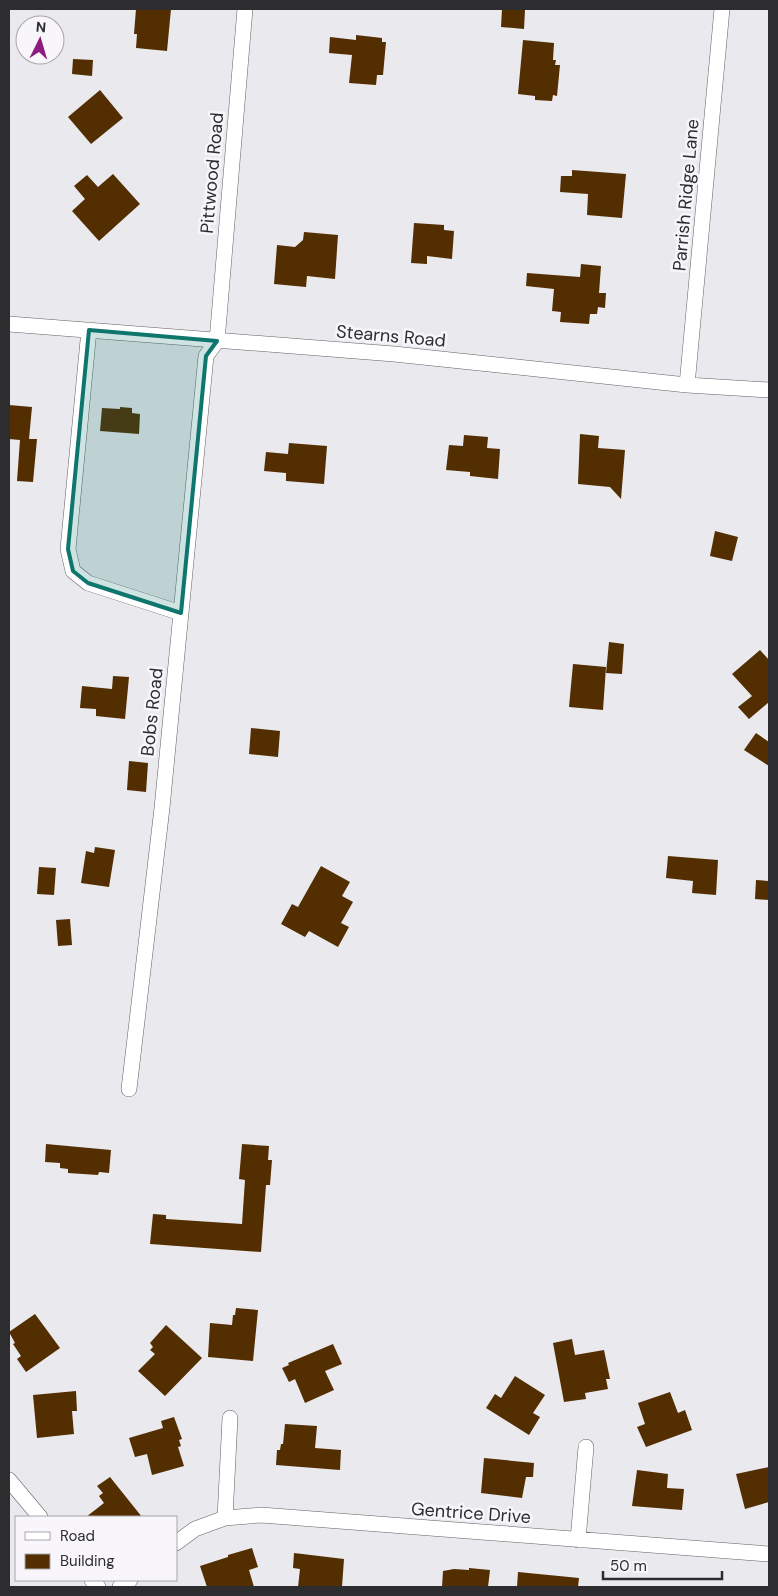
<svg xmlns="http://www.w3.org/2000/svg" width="778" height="1596" font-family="'DM Sans',sans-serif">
  <rect width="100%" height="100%" fill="#eae9ee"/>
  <path fill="#532e00" d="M136,9h35l-4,42 -31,-3 1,-14h-3z
    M502,9l23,1 -1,19 -23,-2z
    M356,35l26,3v4h4l-3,33h-6l-1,10 -27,-2 3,-28 -23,-2 1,-16 26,3z
    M523,40l31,3 -1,17h3l-1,5h5l-3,31 -4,-1 -1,6 -17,-1v-4l-17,-2z
    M73,59l20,1 -1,16 -20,-2z
    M100,90l23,28 -32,26 -23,-27z
    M572,170l54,4 -4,44 -35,-3 1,-21 -28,-2 1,-16h11z
    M113,174l27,30 -41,37 -27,-30 13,-12 -11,-13 13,-11 11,12z
    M414,223l30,2v5l10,1 -2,28 -25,-3v8l-16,-1z
    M304,232l34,3 -3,44 -28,-3 -1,11 -32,-3 3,-39 18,2 8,-7z
    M581,264l20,2 -2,27h7l-1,15 -7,-1 -1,7h-7l-1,10 -29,-2 1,-10 -9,-1 2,-22 -28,-3 1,-13 53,4z
    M9,405l23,2 -3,32h8l-4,43 -16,-1 3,-41 -11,-1z
    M120,407l12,1v5l8,1 -1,20 -39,-3 2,-23 18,1z
    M580,434l19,2 -1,12 27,2 -4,49 -11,-12 -32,-3z
    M464,435l24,2 -1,11 13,1 -2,30 -28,-3v-4l-24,-2 3,-25 14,1z
    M289,443l38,3 -3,38 -38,-3v-8l-22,-2 2,-19 22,2z
    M715,531l23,6 -6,24 -22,-5z
    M609,642l15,2 -2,30 -16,-1z
    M760,650l9,10v42l-20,17 -11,-12 14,-11 -20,-22z
    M573,664l33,3 -3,43 -34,-3z
    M113,676l16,1 -4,42 -29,-3v-7l-16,-1 2,-22 30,3z
    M251,728l29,3 -2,26 -29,-3z
    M756,733l13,9v24l-25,-16z
    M129,761l19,2 -2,29 -19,-2z
    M95,847l20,3 -6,37 -28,-4 5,-32 8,2z
    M668,856l50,4 -2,35 -24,-2 1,-12 -27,-3z
    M321,866l29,16 -8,14 11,6 -12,21 8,4 -11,20 -29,-16 -4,6 -24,-13 11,-20 6,3z
    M39,867l17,1 -2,27 -17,-1z
    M756,880l13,1v19l-14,-1z
    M70,919l2,26 -14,1 -2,-26z
    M46,1144l65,6 -2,23 -10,-1 -1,3 -30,-2v-4l-8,-1v-5l-15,-1z
    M242,1144l27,2 -1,14h4l-2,25h-4l-5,67 -111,-8 3,-30 13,1v4l76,5 3,-44 -6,-1z
    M236,1308l22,2 -5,51 -45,-4 2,-34 22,2 1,-10h2z
    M35,1314l25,34 -34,24 -9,-13 4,-3 -8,-12 2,-1 -6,-11z
    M166,1325l36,33 -37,38 -27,-25 17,-17 -5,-4 3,-3 -3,-4z
    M572,1339l3,16 29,-5 6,29h-4l2,10 -23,4 1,6 -22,3 -11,-59z
    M333,1344l9,20 -17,7 9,19 -29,13 -10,-24 -6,3 -7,-14 7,-3 -1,-2z
    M515,1376l30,19 -12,18 7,4 -11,18 -43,-27 9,-14 6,4z
    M76,1391l1,20h-5l2,23 -37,4 -4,-43z
    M670,1392l8,21 7,-3 7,20 -46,17 -9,-20 8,-3 -7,-21z
    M174,1417l8,22 -3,1 2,6 -3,1 6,19 -32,9 -5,-21 -12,3 -6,-19 34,-10 -2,-7z
    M285,1424l32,2 -2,22 26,2 -1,20 -64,-5 1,-15h3l1,-6h2z
    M484,1458l50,5 -1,14h-7l-4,21 -41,-5z
    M769,1467v35l-24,7 -9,-35z
    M637,1470l31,4 -1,14 17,1 -2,21 -50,-4z
    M110,1477l32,40h-56l18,-14 -5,-7 4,-3 -6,-7z
    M252,1548l6,19 -9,3 5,17h-47l-7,-21 28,-9v-2z
    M294,1553l50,6 -2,28h-44l2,-18 -7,-1z
    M469,1568l21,2 -2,17h-46l1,-16 11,-2 15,1z
    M518,1572l61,6 -1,9h-61z"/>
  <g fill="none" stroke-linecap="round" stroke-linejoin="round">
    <defs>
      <path id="minor" d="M9,324l385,30 293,31 82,5
        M89,330l-21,219 5,22 15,12 93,30
        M687,385l35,-376
        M129,1089l33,-281 44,-452 11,-15 28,-332
        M9,1480l31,37
        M225,1518l5,-100
        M578,1540l8,-93
        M176,1543l19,-14 30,-11 36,-3 508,39
        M92,1580l6,7
        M120,1587l10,-7"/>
    </defs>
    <use href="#minor" stroke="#626165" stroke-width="16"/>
    <use href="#minor" stroke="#fff" stroke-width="15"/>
  </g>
  <path fill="#0f766e" fill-opacity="0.2" stroke="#0f766e" stroke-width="4" stroke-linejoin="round" d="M89,330l128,11 -11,15 -25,257 -93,-30 -15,-12 -5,-22z"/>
  <g text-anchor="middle" stroke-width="5" stroke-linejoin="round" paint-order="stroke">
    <g font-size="18" fill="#2d2d2f" stroke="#f8f6fb">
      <text transform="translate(212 173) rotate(-85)" y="6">Pittwood Road</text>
      <text transform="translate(686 195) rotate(-85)" y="6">Parrish Ridge Lane</text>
      <text transform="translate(391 336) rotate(5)" y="6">Stearns Road</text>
      <text transform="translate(152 712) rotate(-84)" y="6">Bobs Road</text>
      <text transform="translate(471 1513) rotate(4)" y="6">Gentrice Drive</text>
    </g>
  </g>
  <rect width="778" height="1596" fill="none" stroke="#2d2d2f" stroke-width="20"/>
  <rect x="15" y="1516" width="162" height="65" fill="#f8f6fb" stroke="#a7a6a9"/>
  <rect x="25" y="1532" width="25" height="8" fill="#ffffff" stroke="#a7a6a9"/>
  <text x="60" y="1541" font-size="15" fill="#2d2d2f">Road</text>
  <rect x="25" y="1554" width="25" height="15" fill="#532e00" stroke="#a7a6a9"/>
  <text x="60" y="1566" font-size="15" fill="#2d2d2f">Building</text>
  <g transform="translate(40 40) rotate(5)"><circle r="24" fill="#f8f6fb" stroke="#a7a6a9"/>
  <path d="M0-4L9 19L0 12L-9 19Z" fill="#8c1c7f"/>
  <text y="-8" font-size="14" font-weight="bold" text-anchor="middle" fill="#2d2d2f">N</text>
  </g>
  <path d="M603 1571v8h119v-8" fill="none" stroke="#2d2d2f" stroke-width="2.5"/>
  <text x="610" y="1571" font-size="15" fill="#2d2d2f" stroke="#f8f6fb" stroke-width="4" paint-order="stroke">50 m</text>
</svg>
